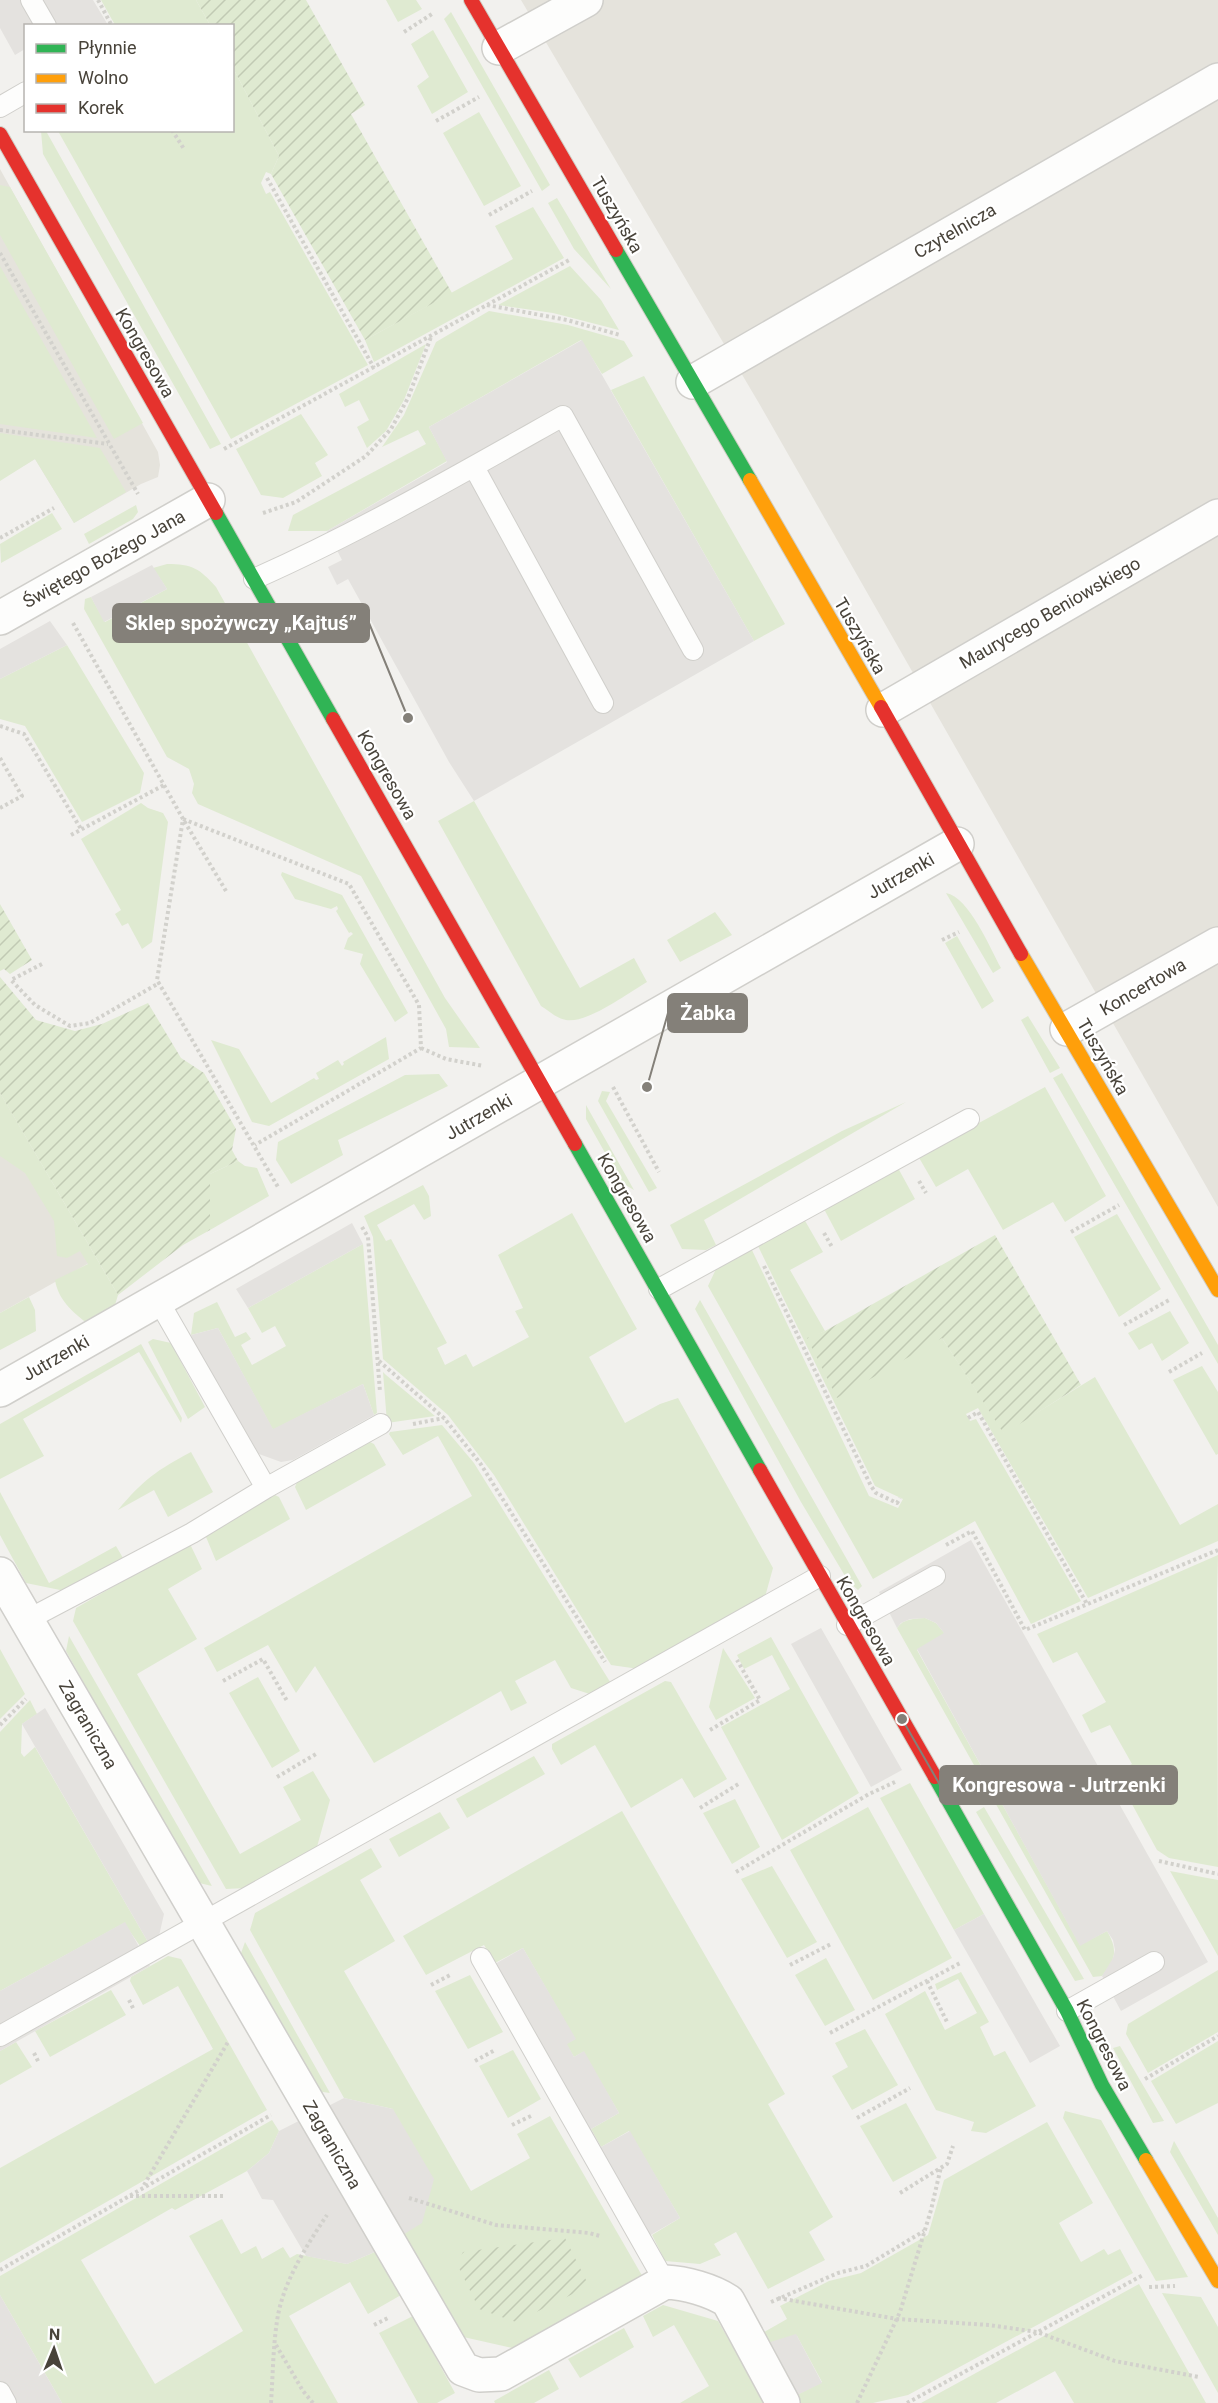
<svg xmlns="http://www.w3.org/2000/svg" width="1218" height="2403" font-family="Roboto,sans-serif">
  <defs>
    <pattern id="garden-furrows" width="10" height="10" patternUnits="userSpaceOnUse" patternTransform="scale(1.5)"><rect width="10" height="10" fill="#dfead1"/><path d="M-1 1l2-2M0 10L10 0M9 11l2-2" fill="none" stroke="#c1cab4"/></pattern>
  </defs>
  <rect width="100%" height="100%" fill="#f2f1ee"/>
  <path fill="#e5e3dc" d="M521,0h697v1207l-458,-802z
    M0,169l158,283 2,13 -2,12 -17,7 -67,39 -39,-64 -35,21z
    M0,1093l96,166 -96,54z"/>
  <path fill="#dfead1" d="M101,0h95l14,25h-95z
    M386,0h30l6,9 -24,13z
    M451,12l99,173 -8,6 -98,-172z
    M433,30l35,62 -36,22 -15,-28 12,-9 -18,-33z
    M233,68l46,88 -8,18 -5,-2 -5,11 5,11 4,-2 98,173 -137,74 -173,-308 174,-1z
    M479,112l42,74 -37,20 -41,-73z
    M41,131h5l175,313 -11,5 -167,-295z
    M0,185l10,2 133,236 -29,16 -114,-204z
    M557,198l54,91 -37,-40 -26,-46z
    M533,207l31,51 -190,104 -9,-22 148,-81 -18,-33z
    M0,266l97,172 -97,-14z
    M570,266l31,34 18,30 -66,-17 -55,-8z
    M489,311l79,14 56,16 9,15 -31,18 -21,-34 -152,87 18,34 -120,70h-39l5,-16 133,-71 -8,-14 -36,17 22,-32 32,-73z
    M426,344l-22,56 -18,31 -19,17 -10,-21 12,-7 -10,-20 -14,7 -6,-13z
    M644,376l141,248 -31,17 -143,-251z
    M301,414l27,41 -13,8 7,13 -39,22 -22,-3 -25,-46z
    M0,433l100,15 26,44 -52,31 -39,-64 -35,22z
    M136,505l2,7 -5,7 -44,25 -5,-10z
    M52,513l10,16 -61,34 -1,-19z
    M167,564c25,0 32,4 49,23l229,411 35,50 -31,-1 -3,-18 -85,-153 -163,-72 -6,-11 2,-9 -5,-15 -22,-12 -83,-148 1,-10 6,-2 14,25 62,-33 -14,-21z
    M67,645l77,128 -4,20 -58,29 -57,-96 -25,-7v-40z
    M474,801l106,187 54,-30 13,24c-19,11 -60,42 -81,38 -10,-2 -17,-9 -25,-14l-103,-185z
    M141,803l7,5 15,5 5,9 -16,120 -10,7 -14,-26 -6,3 -7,-12 6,-4 -40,-71z
    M282,872l60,23 66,118 -13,9 -35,-58 3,-10 -19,-5 4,-11 5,-4 -2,-2 -2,1 -13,-22 2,-2 -1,-3 -6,3 -36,-10 -14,-24z
    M946,893c23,4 44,55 55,75l-8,5z
    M715,912l17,23 -52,27 -13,-22z
    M957,936l37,65 -12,8 -37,-66z
    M1028,1016l32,52 -10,5 -29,-53z
    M386,1037l3,22 -120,67 -17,-4 -41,-82 28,9 32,54 43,-25 2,2 3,-1 -3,-6 22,-13 4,6 2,-2 -1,-2z
    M1062,1073l156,272v19l-165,-286z
    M439,1074l9,12 -110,54 5,15 -52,29 -15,-24 2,-18 127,-67z
    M1045,1087l61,109 -41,26 -12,-20 -50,28 -35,-61 -32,18 -18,-31z
    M602,1091l8,1 -4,9 51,87 -8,4 -51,-91z
    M0,1093l118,202 -3,10 -28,18c-15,-11 -29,-24 -32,-43l33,-16 -8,-13 -13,7 -10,-2 -3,-35 -29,-48 -25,-17z
    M906,1102l-202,118 12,25 -10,5 -24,-1 -12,-24 172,-94z
    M586,1105l48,85 -12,-7 -36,-64z
    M238,1161l7,5 12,2 12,28 -59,34v-56z
    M898,1168l17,31 -74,42 -17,-32z
    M423,1185l6,11 2,20 -7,4 -10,-16 -37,21 9,16 5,-2 56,104 -10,5 8,17 21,-11 7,13 56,-30 -14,-26 8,-3 -25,-53 74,-42 65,116 -48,28 36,66 35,-19 18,-6 95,170 -8,29 -126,72 -28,-4 -117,-190 -46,-60 -65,-56 -10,-122 -9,-21z
    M1117,1214l44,75 -42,28 -45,-80z
    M804,1219l19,33 -33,18 35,61 -17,8 134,-1 62,95 91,-56 85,148 38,-21v37l-130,57 -110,-190 -12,6 4,7 6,-2 105,182 -50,23 -56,-103 -102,58 -165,-293 8,-17 35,-21 118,248 29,12 5,-9 -28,-13 -117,-240z
    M363,1244l14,169 -3,2 -11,-31 -90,46 -55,-102 -27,7 3,-22 23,-11 18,35 11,-5 5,7 -10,6 11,20 34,-19 -11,-20 -13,7 -14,-25z
    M29,1297l6,13 1,21 -36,19v-37z
    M700,1300l162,286 -4,4 -10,-9 -47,-79 -106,-193z
    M1170,1311l19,32 -27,18 -10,-18 -13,7 -11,-17z
    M153,1339l18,4 34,64 -17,12 -40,-77z
    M141,1344l41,74 -1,5 -42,-71 -116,67 21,37 -44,23v-55z
    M1202,1366l16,26v62l-2,1 -43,-75z
    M383,1372l3,3 49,41 -48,7z
    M442,1425l32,38 138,222 -16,11 -25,-8 -16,-28 -40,21 12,22 -16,8 -10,-20 -127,72 -59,-97 -19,27 -28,-48 -51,27 -13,-24 268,-152 -34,-60 -35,19 -14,-21 1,-2z
    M370,1442l4,2 12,21 -80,45 -11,-23 2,-5z
    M191,1452l22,40 -45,25 -14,-27 -36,20c25,-30 39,-40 73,-58z
    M0,1492l49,91 67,-37 7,12 -58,33 -39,-8 -26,-48z
    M275,1495l4,2 11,22 -74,42 -10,-24 2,-5z
    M186,1545l5,1 11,23 -34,20 29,50 -60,35 103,180 61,-34 -18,-33 30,-16 17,29 -15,54 -69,34 -20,1 -153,-268 3,-13z
    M1218,1555l-1,39 1,273 -49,-9 -12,-8 -42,-77 17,-9 -22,-39 -19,8 -9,-18 24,-13 -29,-50 -24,11 -16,-29z
    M925,1618l11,5 9,11 -28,16 163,295 27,-14c11,19 9,28 -5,45l-9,1 -196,-349c7,-10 17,-9 28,-10z
    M69,1636l143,250 -17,-4 -129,-231z
    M771,1637l88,156 -77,47 -61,-113 69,-38 -18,-34 -28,14 -7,-14z
    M723,1648l32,50 -39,22 -7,-13z
    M0,1649l25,45 -25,25z
    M258,1677l42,74 -28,17 -43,-75z
    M665,1681l6,1 56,97 -33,19 -12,-20 -51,30 -36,-63 -34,20 -9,-16v-5z
    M30,1700l7,14 -15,10 -1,29 3,4 11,-10 113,195 -8,4 -16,-23 -124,68v-259z
    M534,1756l11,18 -78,44 -11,-19z
    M910,1783l74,131 -30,16 -74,-132z
    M735,1799l25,48 -28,17 -29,-51z
    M868,1807l84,151 -79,42 -83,-150z
    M984,1807l100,172 -9,2 -99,-169z
    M622,1811l163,283 -17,10 65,113 -24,15 16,28 -57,29 -32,-57 -22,12 7,11 -21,9 -35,-3 -13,-26 28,-17 -51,-87 -28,16 -10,-18 28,-16 -36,-61 -9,5 -8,-13 9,-5 -52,-91 -28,15 -11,-18 -58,30 -23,-39z
    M440,1812l10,16 -51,29 -10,-18z
    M371,1848l11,19 -22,13 35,61 -51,30 127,220 59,-33 -13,-24 33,-18 94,163 -123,71 -62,-14 -57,-101 -9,-126 -49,-11 -94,-168 5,-17z
    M772,1866l45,76 -30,16 -46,-79z
    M1170,1871l48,9v76z
    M245,1942l85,151 -14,-2 -76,-135z
    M168,1956l13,3 86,151 -267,153v-95l213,-119 -35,-63 -35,19 -13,-24 1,-4z
    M826,1958l29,52 -30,16 -30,-51z
    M1218,1970v62l-70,41 -22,-39 2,-10z
    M961,1972l28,50 -9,5 14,29 11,-5 31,55 -50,27 -15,-2 3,-9 -38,-12 -51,-96 40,-23 20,39 32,-17 -19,-34 -21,11 -2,-6z
    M470,1975l33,57 -35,17 -33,-58z
    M111,1990l15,25 -76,42 -15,-26z
    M865,2029l33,56 -46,25 -20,-34 16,-9 -13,-24z
    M1218,2041v62l-42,21 -25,-43z
    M16,2042l16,25 -32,18v-34z
    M1120,2046l44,75 -11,2 -40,-75z
    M513,2050l28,49 -33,19 -29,-52z
    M906,2103l31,55 -44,24 -33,-56z
    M1065,2111l36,9 87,157 -32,4 -93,-163z
    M272,2120l7,11 -10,22 -22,18 -72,39 -3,-2 -91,52 74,124 88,-53 -54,-95 33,-17 19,35 15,-8 6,13 21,-12 7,11 7,-4 50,10 30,-13 24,44 -33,19 -18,-32 -61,34 49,87h-276l-62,-108v-19z
    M1047,2122l46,81 -34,20 22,39 23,-13 4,6 12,-6 13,24 -225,122 -35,8h-79l-3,-5 31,-16 -25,-46 -33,8 -5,-9 28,-16 -7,-13 49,-25 32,-8 67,-38 16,-55z
    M1174,2141l44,77v17l-48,-83z
    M1139,2284l67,119h-132l-19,-32 -59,32h-75z
    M1162,2293l39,4 17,30v66z
    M663,2305l55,16 47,82h-85l29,-17 -35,-61 -21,12 -10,-21z
    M413,2316l42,77 -18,10h-19l-39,-70z
    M624,2328l10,19 -54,31 -12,-19z
    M549,2370l10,19 -25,14h-39l-1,-2z"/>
  <path fill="url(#garden-furrows)" d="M196,0h110l59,105 -14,9 101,179 -87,47 -94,-166 8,-18 -46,-88 -1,-42 -22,-1z
    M0,904l32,56 -22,14 -6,-5 -4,2z
    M0,977l36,43 39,11 27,-7 46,-21 33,55 23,15 32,56 -4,21 6,11 -28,13v56l-27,15 -65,50 -118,-202z
    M995,1235l86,150 -77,49 -62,-96 -105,60 -30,-60 18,-7z
    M565,2238l24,48 -73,36 -37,-13 -22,-45 6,-12z"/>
  <path fill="#e4e2df" d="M0,0h93l15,25 -82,1 -1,23 -10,6 -15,-27z
    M582,340l172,301 -280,160 -25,-39 -101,-183 -11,6 -9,-18 14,-7 -15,-29 120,-69 -18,-35z
    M152,565l15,24 -63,33 -13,-25z
    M50,621l17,24 -67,34v-30z
    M352,1223l11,21 -115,64 -12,-19z
    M218,1328l55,101 90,-45 11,31 -81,45 -12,2 -22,-8 -63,-107 -5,-12z
    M971,1540l237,422 -87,49 -19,-35 11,-18 2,-8 -2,-10 -6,-9 -27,15 -163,-297 27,-16 -8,-10 -11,-5 -15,1 -9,4 -4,5 -18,-36z
    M821,1628l81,142 -31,17 -80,-143z
    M45,1708l119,206 -5,22 -11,6 -126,-218z
    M984,1914l76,132 -30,17 -76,-133z
    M125,1922l25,44 -150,85v-60z
    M523,1948l53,91 -9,5 7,13 10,-6 35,62 -28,16 10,18 29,-16 50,87 -45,26 -156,-271z
    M344,2098l49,11 41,70 -12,44 -45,28 -30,13 -41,-8 -33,-56 -11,-1 -15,-28 22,-18 10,-22z
    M0,2295l62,108h-62z
    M796,2334l26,49 -31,15 -27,-54z"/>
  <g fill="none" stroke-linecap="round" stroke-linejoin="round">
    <defs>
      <path id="lane" d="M31,0l15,26
        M0,107l26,-15
        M474,467l129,236
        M254,579c106,-47 208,-106 309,-163l130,234
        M659,1289l310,-170
        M158,1300l108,188
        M27,1620l165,-87 74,-45 115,-64
        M847,1625l88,-49
        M481,1958l184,324
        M1067,2011l87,-49
        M0,2036l820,-460
        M0,2392l6,11"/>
      <path id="street" d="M499,48l87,-48
        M693,382l525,-302
        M0,618l208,-118
        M883,710l335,-194
        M1067,1029l151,-85
        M0,1390l957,-546
        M0,1574l463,795 16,6 22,-1 164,-92c21,1 46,8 63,19l55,102"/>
      <path id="fast" d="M616,250l134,230
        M216,513l117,206
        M575,1144l185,326
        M935,1777l132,234 35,74 44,75"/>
      <path id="slow" d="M750,480l131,227
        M1021,954l197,336
        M1146,2160l72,121"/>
      <path id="jam" d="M471,0l145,250
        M0,134l216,379
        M881,707l140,247
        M333,719l242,425
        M760,1470l175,307"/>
    </defs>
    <use href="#lane" stroke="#d0cfcb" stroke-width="22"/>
    <use href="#street" stroke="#d0cfcb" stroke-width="36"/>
    <use href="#fast" stroke="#d0cec5" stroke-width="16"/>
    <use href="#slow" stroke="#d0cec5" stroke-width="16"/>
    <use href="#jam" stroke="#d0cec5" stroke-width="16"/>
    <path stroke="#d2d1cc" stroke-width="4" stroke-dasharray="3 3" stroke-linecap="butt" d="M98,0l14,26
      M404,32l28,-18
      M436,121l43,-24
      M172,130l12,19
      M267,178l107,190
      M489,215l43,-24
      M0,253l138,241
      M487,305l80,15 53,15
      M0,430l108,14
      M224,449l347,-190
      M263,513l33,-11 70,-46 25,-27 17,-31 23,-61
      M0,538l54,-30
      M73,623l110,196 -26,161 121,207
      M0,726l24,8 57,95
      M0,758l22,38 -22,12
      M71,835l93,-50
      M226,891l-43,-72 166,65 70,121 2,43 -166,97
      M942,940l17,-8
      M42,964l-31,16 24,25 35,21 20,-3 69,-40
      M421,1048l25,11 38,7
      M613,1087l46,85
      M919,1181l7,12
      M362,1227l6,10 12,155
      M1071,1232l48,-27
      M824,1233l8,14
      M764,1266l107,220 5,7 21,10 3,-5
      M1124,1325l47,-26
      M379,1361l65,57 36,45 125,199
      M1169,1372l33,-19
      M968,1418l10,-6 109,192
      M413,1424l31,-6
      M946,1545l26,-14 53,99 193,-80
      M223,1681l40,-22 24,42
      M0,1725l26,-26
      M710,1730l50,-30 -23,-40
      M277,1777l39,-23
      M700,1808l40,-25
      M1159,1861l59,13
      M736,1872l133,-78 26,-12
      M790,1965l41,-21
      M927,1981l20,41
      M431,1985l21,-11
      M129,2000l5,10
      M830,2033l132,-71
      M34,2053l5,10
      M475,2061l20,-11
      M1145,2079l73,-43
      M857,2118l53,-30
      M512,2125l21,-10
      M144,2185l84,-143
      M900,2193l47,-29 6,-18
      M130,2196h96
      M409,2198l87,27 93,8 11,3
      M0,2270l271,-155
      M1149,2287l26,-1
      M778,2298l119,21 92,6 48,7 78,29 84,16
      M771,2302l67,-29 28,-7 58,-35
      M374,2325l14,-7
      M276,2345l27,46 10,12
      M271,2403c2,-29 2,-60 7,-88 7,-36 29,-70 49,-100
      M857,2403l43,-91 31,-102 10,-43
      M907,2403l236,-128"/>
    <use href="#lane" stroke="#fdfdfc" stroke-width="20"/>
    <use href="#street" stroke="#fdfdfc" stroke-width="33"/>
    <use href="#fast" stroke="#30b455" stroke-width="14"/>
    <use href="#slow" stroke="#ff9f0a" stroke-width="14"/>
    <use href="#jam" stroke="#e5322d" stroke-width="14"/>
  </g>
  <g text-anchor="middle" stroke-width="4.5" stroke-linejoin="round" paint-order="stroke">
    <g font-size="18" fill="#48433a" stroke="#fff">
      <text transform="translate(617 215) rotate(60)" y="6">Tuszyńska</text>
      <text transform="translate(955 231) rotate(-30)" y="6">Czytelnicza</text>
      <text transform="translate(145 353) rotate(60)" y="6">Kongresowa</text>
      <text transform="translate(104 559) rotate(-29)" y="6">Świętego Bożego Jana</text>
      <text transform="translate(1050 613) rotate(-30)" y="6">Maurycego Beniowskiego</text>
      <text transform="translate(860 636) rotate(60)" y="6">Tuszyńska</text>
      <text transform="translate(387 775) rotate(60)" y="6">Kongresowa</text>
      <text transform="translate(901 876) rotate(-30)" y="6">Jutrzenki</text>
      <text transform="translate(1143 987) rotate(-30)" y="6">Koncertowa</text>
      <text transform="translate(1103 1057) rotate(60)" y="6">Tuszyńska</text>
      <text transform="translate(479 1117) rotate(-30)" y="6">Jutrzenki</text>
      <text transform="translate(627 1198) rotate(60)" y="6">Kongresowa</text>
      <text transform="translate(56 1358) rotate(-30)" y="6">Jutrzenki</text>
      <text transform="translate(866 1621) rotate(60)" y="6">Kongresowa</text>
      <text transform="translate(88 1725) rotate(60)" y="6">Zagraniczna</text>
      <text transform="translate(1104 2045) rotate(63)" y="6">Kongresowa</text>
      <text transform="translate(332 2145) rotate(60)" y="6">Zagraniczna</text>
    </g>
  </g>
  <path fill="none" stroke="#848079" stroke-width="2" d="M408 718L369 623M647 1087L668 1013M902 1719L940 1785"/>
  <g fill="#848079" stroke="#fff" stroke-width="2">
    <circle cx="408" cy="718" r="6"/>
    <circle cx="647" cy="1087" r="6"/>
    <circle cx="902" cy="1719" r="6"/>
  </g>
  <g fill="#848079" stroke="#848079" stroke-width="2">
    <rect x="113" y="604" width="256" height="38" rx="6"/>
    <rect x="668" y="994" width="79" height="38" rx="6"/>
    <rect x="940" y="1766" width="237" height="38" rx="6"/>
  </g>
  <g font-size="20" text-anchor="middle" font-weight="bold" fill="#fff">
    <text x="241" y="630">Sklep spożywczy „Kajtuś”</text>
    <text x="708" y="1020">Żabka</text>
    <text x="1059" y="1792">Kongresowa - Jutrzenki</text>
  </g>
  <rect x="24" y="24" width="210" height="108" fill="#ffffff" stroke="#b6b4b0" stroke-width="1.5"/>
  <rect x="36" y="44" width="30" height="9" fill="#30b455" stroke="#b6b4b0" stroke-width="1.5"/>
  <text x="78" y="54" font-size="18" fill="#48433a">Płynnie</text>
  <rect x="36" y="74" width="30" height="9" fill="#ff9f0a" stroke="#b6b4b0" stroke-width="1.5"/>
  <text x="78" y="84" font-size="18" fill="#48433a">Wolno</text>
  <rect x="36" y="104" width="30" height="9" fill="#e5322d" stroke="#b6b4b0" stroke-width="1.5"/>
  <text x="78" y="114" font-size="18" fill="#48433a">Korek</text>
  <g transform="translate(54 2349) rotate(2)" stroke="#ffffff" stroke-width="4.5" paint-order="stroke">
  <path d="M0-4.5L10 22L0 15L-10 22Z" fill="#48433a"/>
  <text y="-9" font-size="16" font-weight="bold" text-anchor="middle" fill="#48433a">N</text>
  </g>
</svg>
